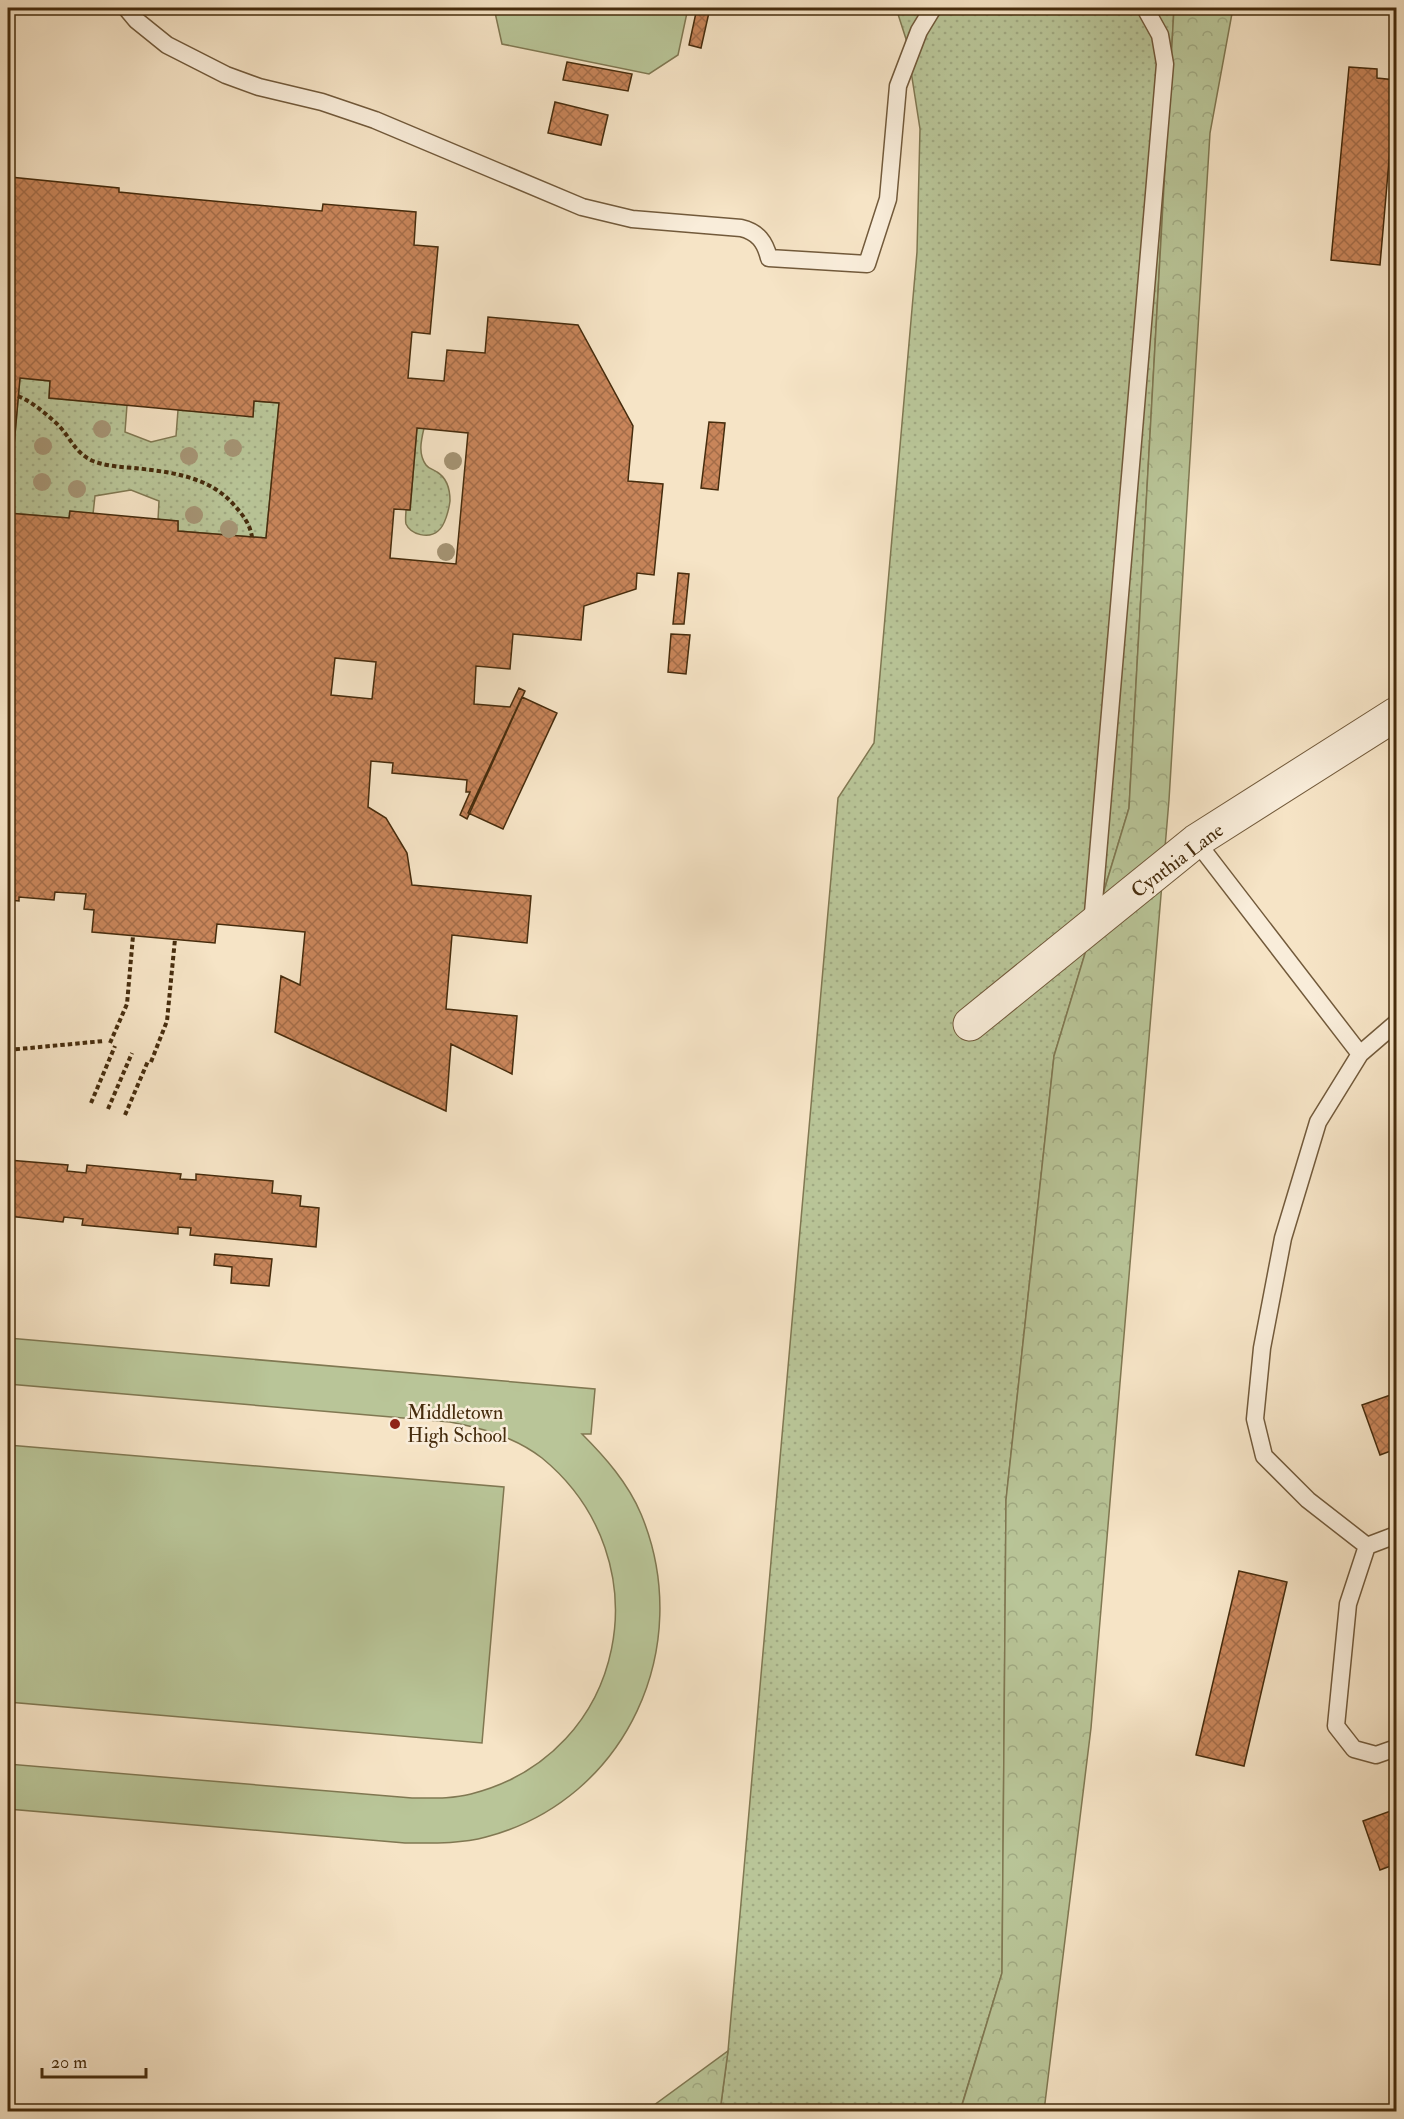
<svg xmlns="http://www.w3.org/2000/svg" width="1404" height="2119" font-family="'IM FELL Double Pica',serif">
  <defs>
    <pattern id="grass-dots" width="8" height="8" patternUnits="userSpaceOnUse" patternTransform="scale(1.5)"><rect width="8" height="8" fill="#b9c598"/><path d="M2 2h.1M6 6h.1" fill="none" stroke="#a0a982" stroke-width="1.8" stroke-linecap="round"/></pattern>
    <pattern id="forest-crowns" width="20" height="18" patternUnits="userSpaceOnUse" patternTransform="scale(1.5)"><rect width="20" height="18" fill="#b9c598"/><path d="M2 6a3 3 0 1 1 6 0M12 15a3 3 0 1 1 6 0" fill="none" stroke="#a0a982"/></pattern>
    <pattern id="building-cross-hatch" width="8" height="8" patternUnits="userSpaceOnUse" patternTransform="scale(1.5)"><rect width="8" height="8" fill="#c8855a"/><path d="M0 0l8 8M0 8l8-8" fill="none" stroke="#a46d49"/></pattern>
  </defs>
  <rect width="100%" height="100%" fill="#f6e4c6"/>
  <filter id="stains"><feTurbulence type="fractalNoise" baseFrequency=".00333" numOctaves="4"/><feColorMatrix values="0 0 0 0 .2 0 0 0 0 .09 0 0 0 0 .02 0 0 0 .5 -.17"/></filter>
  <radialGradient id="worn" r=".72"><stop offset=".6" stop-color="#630" stop-opacity="0"/><stop offset="1" stop-color="#630" stop-opacity=".3"/></radialGradient>
  <path fill="url(#grass-dots)" stroke="#807852" stroke-width="1.5" d="M896,8h278l-45,800 -75,248 -48,444 -4,473 -42,138 -240,1 8,-61 110,-1253 36,-55 43,-491 3,-123 -14,-90z
    M20,378l30,3 -1,17 78,7 -2,27 26,10 25,-6 2,-26 75,6 1,-15 25,2 -13,135 -88,-7v-10l-20,-1 1,-19 -28,-11 -36,6 -2,18 -23,-3 -1,7 -61,-5z
    M417,428h7c-3,13 -6,26 2,37 3,4 7,4 11,7 10,6 13,18 13,29 -1,8 -5,25 -12,30 -9,8 -27,4 -32,-7 -1,-4 0,-10 0,-14h4z"/>
  <path fill="url(#forest-crowns)" stroke="#807852" stroke-width="1.5" d="M1174,8h59l-23,125 -41,667 -78,928 -47,383 -84,1 42,-139 4,-473 48,-444 75,-248z
    M728,2051l-8,60h-74z"/>
  <path fill="#b9c598" stroke="#807852" stroke-width="1.5" d="M494,8h194l-10,47 -29,19 -147,-30z
    M8,1338l587,51 -4,45h-9c23,23 46,49 59,80 55,132 -14,286 -155,323 -26,7 -54,6 -81,6l-397,-34v-45l404,34c20,0 40,1 59,-4 157,-40 194,-235 71,-336 -27,-21 -60,-30 -92,-36l-442,-38z
    M8,1445l496,42 -22,256 -474,-41z"/>
  <path fill="url(#building-cross-hatch)" stroke="#462c0d" stroke-width="1.5" fill-rule="evenodd" d="M697,8h13l-9,40 -12,-3z
    M567,62l65,12 -4,17 -65,-11z
    M1349,67l28,2v9l19,2 -16,185 -49,-5z
    M555,102l53,13 -7,30 -53,-12z
    M8,174h2v3l109,11v4l40,4 163,15 1,-7 93,8 -2,33 24,2 -8,87 -18,-2 -4,46 36,3 3,-31 38,3 3,-36 90,8 55,101 -5,55 35,3 -9,91 -17,-2 -1,16 -52,17 -3,34 -68,-6 -3,35 -34,-3 -2,38 36,3 9,-19 6,3 -58,128 -7,-4 10,-23h-4l1,-12 -75,-7 1,-10 -22,-2 -3,46 18,11 21,35 5,32 119,11 -4,47 -75,-8 -6,74 71,7 -5,58 -61,-30 -5,67 -171,-79 6,-56 19,9 5,-53 -88,-8 -2,19 -123,-11 2,-22 -10,-1 2,-15 -31,-2 -1,8 -35,-3v4l-11,-1zM20,378l30,3 -1,17 204,19 1,-16 25,2 -13,135 -88,-7v-10l-108,-10 -1,7 -61,-5zM417,428l51,5 -12,131 -66,-6 4,-49 16,1zM335,658l41,4 -4,37 -41,-4z
    M709,422l16,1 -7,67 -17,-2z
    M678,573l11,1 -5,50h-11z
    M671,634l19,1 -4,39 -18,-2z
    M522,697l35,16 -54,116 -35,-16z
    M8,1160l60,5 -1,6 19,2 1,-8 94,9 -1,5 16,1v-6l77,7 -1,12 29,3 -1,10 19,2 -3,39 -126,-12 1,-7 -13,-1v7l-96,-9 1,-6 -19,-2 -1,5 -55,-6z
    M215,1254l57,5 -3,27 -38,-3 1,-16 -18,-2z
    M1396,1393v56l-16,6 -18,-50z
    M1239,1571l48,11 -43,184 -48,-11z
    M1396,1809v55l-16,6 -17,-49z"/>
  <g fill="none" stroke-linecap="round" stroke-linejoin="round">
    <defs>
      <path id="service" d="M126,8l10,12 31,25 59,30 33,12 63,15 53,18 207,87 50,12 109,9c17,4 24,14 28,30l98,6 21,-65 10,-113 21,-55 14,-23
        M1196,841l164,213
        M1092,925l73,-861 -5,-29 -15,-27
        M1396,1535l-29,11 -19,58 -12,122 18,23 22,6 20,-7
        M1367,1546l-59,-46 -44,-44 -9,-37 7,-71 21,-110 35,-116 42,-68 36,-31"/>
      <path id="minor" d="M970,1024l226,-183 200,-127"/>
    </defs>
    <use href="#service" stroke="#725a3b" stroke-width="19"/>
    <use href="#minor" stroke="#725a3b" stroke-width="35"/>
    <path stroke="#462c0d" stroke-width="4" stroke-dasharray="4.5 3" stroke-linecap="butt" d="M18,396c14,6 26,16 37,26 15,13 18,30 38,39 13,5 27,6 41,7 36,4 75,8 100,37 9,10 16,19 18,32
      M110,1043l17,-39 6,-68
      M8,1050l96,-9
      M151,1062l16,-41 8,-82
      M91,1103l24,-57
      M108,1109l24,-56
      M125,1115l23,-54"/>
    <use href="#service" stroke="#f9edda" stroke-width="16"/>
    <use href="#minor" stroke="#f9edda" stroke-width="33"/>
  </g>
  <g fill="#a59474">
    <circle cx="102" cy="429" r="9"/>
    <circle cx="43" cy="446" r="9"/>
    <circle cx="233" cy="448" r="9"/>
    <circle cx="189" cy="456" r="9"/>
    <circle cx="453" cy="461" r="9"/>
    <circle cx="42" cy="482" r="9"/>
    <circle cx="77" cy="489" r="9"/>
    <circle cx="194" cy="515" r="9"/>
    <circle cx="229" cy="529" r="9"/>
    <circle cx="446" cy="552" r="9"/>
  </g>
  <circle fill="#8f2418" stroke="#f9edda" stroke-width="2" cx="395" cy="1424" r="6"/>
  <g text-anchor="middle" stroke-width="5" stroke-linejoin="round" paint-order="stroke">
    <g font-size="20" fill="#462c0d" stroke="#f9edda">
      <text transform="translate(1177 860) rotate(-37)" y="7">Cynthia Lane</text>
    </g>
    <g font-size="20" fill="#462c0d" stroke="#f9edda" text-anchor="start">
      <text x="407" y="1419">Middletown<tspan x="407" dy="23">High School</tspan></text>
    </g>
  </g>
  <rect width="1404" height="2119" fill="none" stroke="#f6e4c6" stroke-width="30"/>
  <rect x="9" y="9" width="1386" height="2101" fill="none" stroke="#462c0d" stroke-width="3"/>
  <rect x="15" y="15" width="1374" height="2089" fill="none" stroke="#462c0d" stroke-width="1.5"/>
  <path d="M42 2068v9h104v-9" fill="none" stroke="#462c0d" stroke-width="3"/>
  <text x="51" y="2068" font-size="18" fill="#462c0d" stroke="#f9edda" stroke-width="4.5" paint-order="stroke">20 m</text>
  <rect width="100%" height="100%" filter="url(#stains)"/>
  <rect width="100%" height="100%" fill="url(#worn)"/>
</svg>
